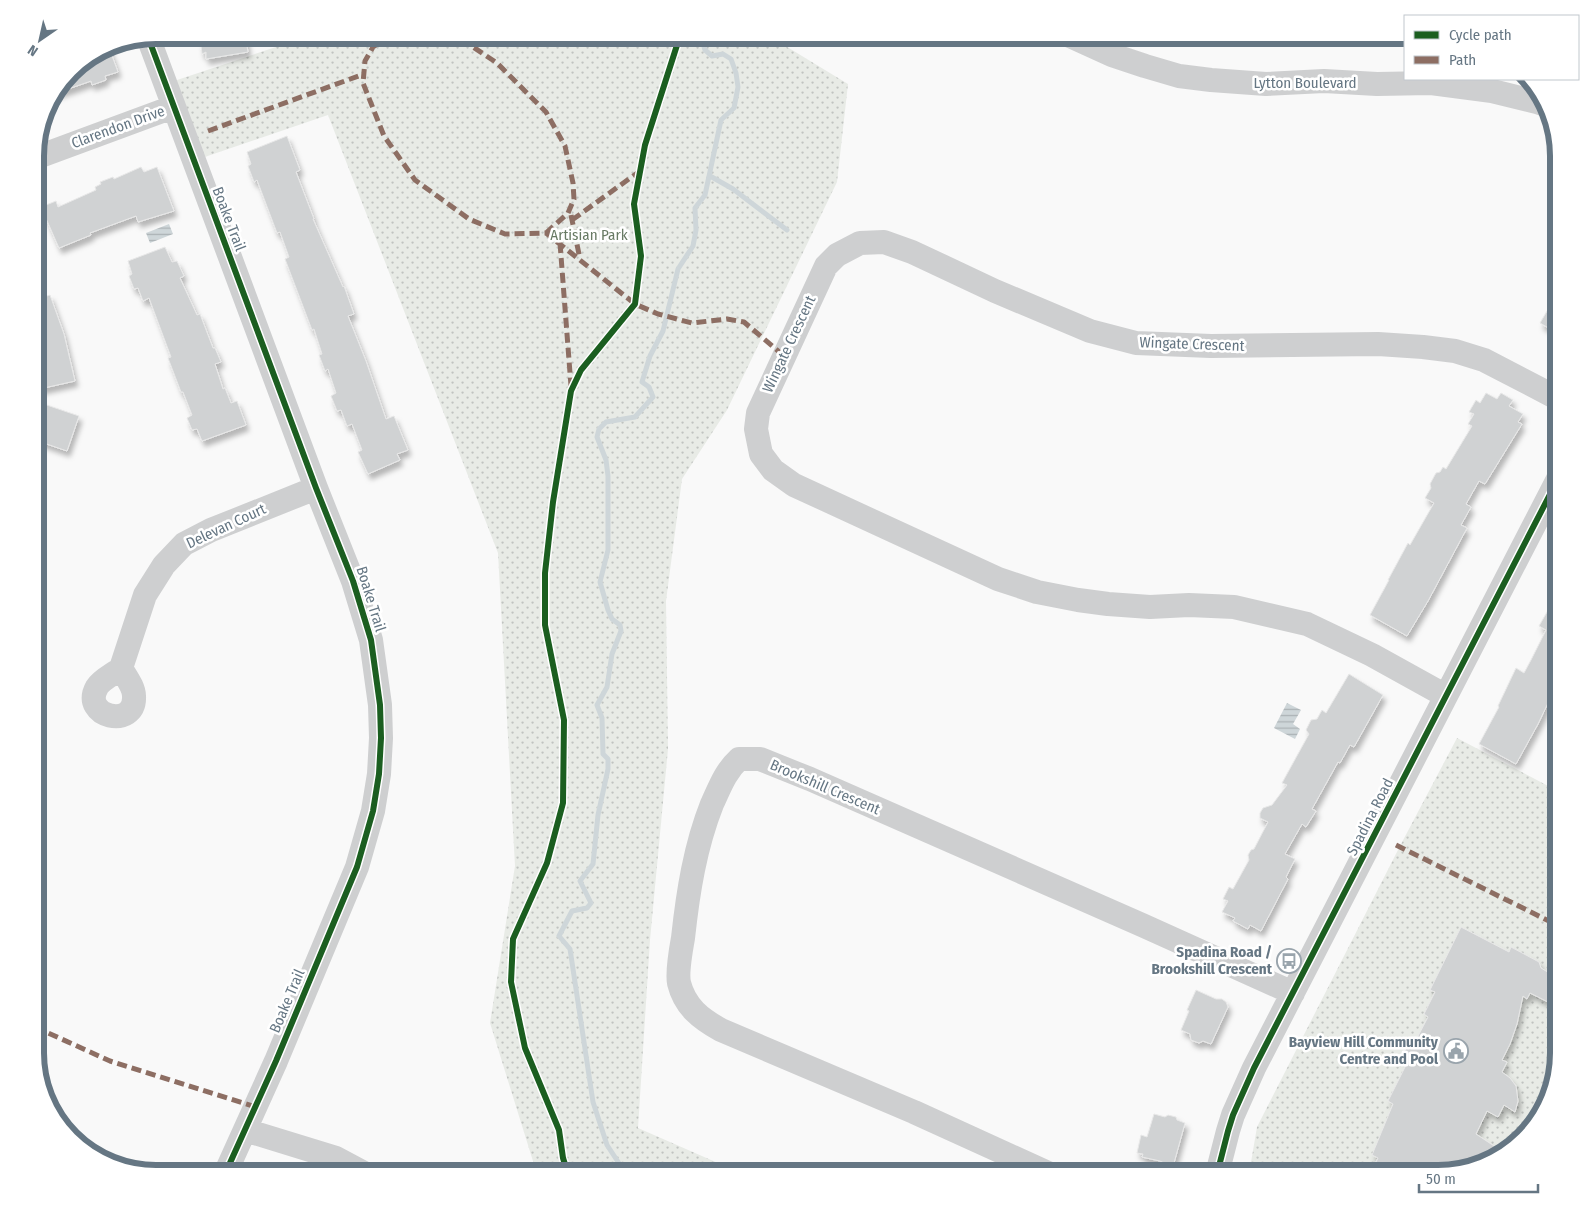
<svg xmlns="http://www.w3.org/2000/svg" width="1594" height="1209" font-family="'Fira Sans Condensed',sans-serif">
  <defs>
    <pattern id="park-dots" width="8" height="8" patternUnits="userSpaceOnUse" patternTransform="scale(1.25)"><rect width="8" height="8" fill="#e8ebe6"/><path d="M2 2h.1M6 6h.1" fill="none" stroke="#c0c3c0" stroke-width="1.8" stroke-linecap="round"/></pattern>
    <pattern id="water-rules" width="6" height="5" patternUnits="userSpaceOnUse" patternTransform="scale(1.25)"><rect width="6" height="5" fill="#ced6d9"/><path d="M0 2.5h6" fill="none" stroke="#abb2b5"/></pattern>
    <filter id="shadow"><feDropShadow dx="3" dy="5.5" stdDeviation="2.5" flood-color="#0004"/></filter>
  </defs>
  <rect width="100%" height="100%" fill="#f9f9f9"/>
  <path fill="url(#park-dots)" d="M296,35h483v7l69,42 -11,98 -110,228 -45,69 -16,122 2,148 -18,191 -12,188 105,46h-206l-47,-151 25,-157 -17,-313 -170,-438 -135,46 -28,-77 132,-44z
    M1457,738l95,50 7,-13v278l-7,39 -18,35 -43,35 -53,12h-189l8,-47 143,-281z"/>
  <path fill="url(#water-rules)" d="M169,224l4,10 -23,9 -4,-10z
    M1287,703l14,7 -8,14 7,5 -5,10 -21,-11z"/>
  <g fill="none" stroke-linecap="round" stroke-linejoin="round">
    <path stroke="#ced6d9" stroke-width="5" d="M710,176l23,13 54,41
      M626,1174l-19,-29 -14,-43 -23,-153 -11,-13 13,-25 15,-3 4,-5 -11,-22 13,-17 5,-49 10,-46v-10l-5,-5 -1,-36 -5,-13 10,-18 5,-33 9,-23 -1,-6 -8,-6 -4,-9 -8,-28 8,-32v-74l-2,-16 -9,-23 2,-8 7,-7 29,-5 18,-20 -4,-10 -7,-5 8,-26 13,-25 15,-62 15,-23 3,-16 -1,-22 10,-13 16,-75 13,-12 4,-21 -2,-14 -5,-14 -8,-5 -11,2 -7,-6 -2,-7 4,-8"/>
  </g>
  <path fill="#d0d2d3" stroke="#e8e8e8" filter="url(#shadow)" d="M206,35h39l3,17 -42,7v-7l-4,2 -2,-17z
    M108,45l10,27 -13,4 1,4 -14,5 -1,-4 -37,13 22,-29z
    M287,136l13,34 -4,2 18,47h-1l30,68 1,-1 10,28 -6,2 18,45 20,58 8,-3 14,34 -11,4 3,6 -32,14 -10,-22 4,-2 -10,-26 -5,2 -6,-16 -4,1 -6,-15 5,-3 -8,-24 -3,2 -6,-16 3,-1 -8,-25 -2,1 -27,-71 4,-2 -9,-25 -3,1 -20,-53 -3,2 -6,-16 3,-2 -4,-12z
    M141,167l3,5 13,-5 17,44 -36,11 -2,-6 -46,17 1,2 -32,13 -18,-41 15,-6 2,6 38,-17 -1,-3 6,-3 -1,-2 13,-5 1,2z
    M165,247l7,15 5,-1 7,15 -4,2 17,37 3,-1 13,34h2l6,14 -6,2 8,25 2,-1 6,15 6,-2 9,24 -44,16 -5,-12 -5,1 -5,-12 5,-3 -9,-23h-2l-13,-34 3,-1 -22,-59 -6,3 -5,-13 -4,1 -5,-13 3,-2 -4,-13z
    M50,295l14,39 11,47 -40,9v-90z
    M1550,306l9,5v23l-19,-11z
    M1486,393l11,6 4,-6 12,7 -4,6 14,8 -5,8 4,2 -37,60 -6,-3 -13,23 5,3 -10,18 6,3 -39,73 -21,35 -37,-21 19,-35h-1l20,-37 2,2 24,-42 -9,-5 6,-10 -1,-4 6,-11 4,-1 3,-5 3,2 26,-43 -4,-2 6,-10 -5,-2 7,-12 4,3z
    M35,401l44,15 -12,35 -32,-11z
    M1559,591v89l-21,44 -22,40 -37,-20 20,-37 -1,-1 18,-38 8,5 7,-13 15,-30 -7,-4z
    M1349,674l34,21 -29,52 -4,-2 -10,18 -2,-1 -26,47 4,2 -10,16 -4,-3 -17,30 10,5 -9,18 2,2 -27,52 -11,-6 -2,4 -15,-8 2,-3 -13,-6 6,-11 -5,-2 6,-12 4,2 16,-29 -1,-5 3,-5 3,-1 14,-27 -8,-4v-5l3,-5 9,-3 15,-20 -5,-2 27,-49 -3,-4 5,-10 6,-1 5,-9 4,3z
    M1461,927l48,25 2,-5 28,15 2,6 18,11v16l-5,10 -24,-12 -3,6 -4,-3 -6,28 -7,20 -8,16 5,2 -5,10 8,6 6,8 2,15 -3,11 -11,-7 -6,12 -11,-6 -11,23 21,14 -2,5 4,2 -8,7 -53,12h-68l8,-16 -6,-3 21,-51 -5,-3 20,-40 -7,-3 11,-21 4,3 12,-23 -4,-3 11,-22 -5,-2z
    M1196,990l20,9h6l4,3 2,5 -17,37 -8,-3 -4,2 -8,-3 -1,-6 -9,-4 8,-19 -2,-1z
    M1154,1114l11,3 3,-2 8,2 1,3 8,3 -11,40 -6,2 -8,-4 -18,-4 1,-3 -6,-1 4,-18 6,2z"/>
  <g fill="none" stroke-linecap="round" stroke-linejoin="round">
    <path stroke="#cecfd0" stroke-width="24" d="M1068,35l44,20 33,11 34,10 32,4 55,4 58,-3 53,3 54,-1 61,8 45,11 11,4
      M148,37l168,451 37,93 18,59 9,65 1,33 -2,36 -6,37 -16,56 -81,194 -51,113
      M35,158l138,-51
      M121,668l24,-73 19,-30 20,-21 27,-14 105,-42
      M121,668c5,9 13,19 13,28 2,34 -54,21 -37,-9 5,-8 17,-13 24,-19z
      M1446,696l-74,-41 -65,-31 -73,-17 -45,-2 -39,2 -42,-3 -30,-4 -41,-8 -39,-13 -204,-94 -21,-15 -12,-16 -5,-25 2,-16 68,-147 11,-11 23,-12 24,-1 28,10 83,39 95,40 46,12 75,3 167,-2 45,3 32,4 29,9 75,39
      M245,1130l91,28 30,16
      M1050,1174l-136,-62 -193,-82c-20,-11 -36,-23 -42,-47 -2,-10 2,-34 4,-45 5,-46 12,-91 29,-134 8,-17 13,-32 27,-45h21l50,20 332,146 151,68
      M1217,1174l11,-43 5,-16 21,-47 305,-591"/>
    <path stroke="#8d6e63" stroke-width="5" stroke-dasharray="10 5" stroke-linecap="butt" d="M390,35l-17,12 -8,14 -2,22 21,53 31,44 54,39 36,15 41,-1 89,71 23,10 34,9 35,-4 17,3 40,34
      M447,35l17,6 33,22 49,49 19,34 8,37 1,16 -6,14 -22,20
      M208,131l156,-57
      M571,215l9,44
      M572,220l68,-49
      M560,243l11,143
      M1396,845l163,81
      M35,1027l75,34 146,46"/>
    <defs>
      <path id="cycleway" d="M148,37l168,451 37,93 18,59 9,65 1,33 -2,36 -6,37 -16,56 -81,194 -51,113
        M568,1174l-5,-16 -4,-28 -34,-82 -14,-66 2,-43 34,-76 16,-60 1,-83 -19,-95v-52l8,-71 18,-111 10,-21 54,-66 6,-48 -7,-52 11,-59 33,-103 -1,-7
        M1217,1174l11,-43 5,-16 21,-47 305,-591"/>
    </defs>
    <use href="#cycleway" stroke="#fff" stroke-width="9"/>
    <use href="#cycleway" stroke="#1b5e20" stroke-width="6"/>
  </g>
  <defs>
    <symbol id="bus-ring" viewBox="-11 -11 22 22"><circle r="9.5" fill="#fff" stroke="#99a4ac" stroke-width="1.5"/><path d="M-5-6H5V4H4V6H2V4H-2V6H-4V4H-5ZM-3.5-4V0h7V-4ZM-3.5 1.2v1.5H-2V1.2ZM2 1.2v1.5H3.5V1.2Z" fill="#99a4ac"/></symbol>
    <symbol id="civic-ring" viewBox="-11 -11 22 22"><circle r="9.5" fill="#fff" stroke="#99a4ac" stroke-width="1.5"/><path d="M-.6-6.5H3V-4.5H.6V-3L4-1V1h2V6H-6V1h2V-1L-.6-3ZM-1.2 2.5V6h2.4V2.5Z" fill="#99a4ac"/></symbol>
  </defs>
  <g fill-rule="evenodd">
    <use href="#bus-ring" x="1275" y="947" width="28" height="28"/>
    <use href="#civic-ring" x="1442" y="1037" width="28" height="28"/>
  </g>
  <g text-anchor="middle" stroke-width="5" stroke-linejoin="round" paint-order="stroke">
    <g font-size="15" fill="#657683" stroke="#fff">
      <text x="1305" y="88">Lytton Boulevard</text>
      <text transform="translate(118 127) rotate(-20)" y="5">Clarendon Drive</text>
      <text transform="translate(229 219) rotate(69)" y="5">Boake Trail</text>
      <text transform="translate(789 344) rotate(-65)" y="5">Wingate Crescent</text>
      <text transform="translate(1192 344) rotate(2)" y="5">Wingate Crescent</text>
      <text transform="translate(226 526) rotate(-25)" y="5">Delevan Court</text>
      <text transform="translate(371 599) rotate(73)" y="5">Boake Trail</text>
      <text transform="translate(825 787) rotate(23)" y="5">Brookshill Crescent</text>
      <text transform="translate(1370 817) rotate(-63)" y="5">Spadina Road</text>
      <text transform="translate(287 1001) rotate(-67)" y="5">Boake Trail</text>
    </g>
    <g font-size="15" fill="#687a64" stroke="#fff">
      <text x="589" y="240">Artisian Park</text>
    </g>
    <g font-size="15" font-weight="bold" fill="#657683" stroke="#fff" text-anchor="end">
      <text x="1272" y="957">Spadina Road /<tspan x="1272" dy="17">Brookshill Crescent</tspan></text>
      <text x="1438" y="1047">Bayview Hill Community<tspan x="1438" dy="17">Centre and Pool</tspan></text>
    </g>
  </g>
  <path d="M0 0H1594V1209H0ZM156 44H1438A112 112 0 0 1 1550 156V1053A112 112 0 0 1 1438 1165H156A112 112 0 0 1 44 1053V156A112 112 0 0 1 156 44Z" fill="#fff" fill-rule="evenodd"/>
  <path fill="none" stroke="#657683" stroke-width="6" d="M156 44H1438A112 112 0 0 1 1550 156V1053A112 112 0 0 1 1438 1165H156A112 112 0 0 1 44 1053V156A112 112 0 0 1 156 44Z"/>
  <rect x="1404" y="15" width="175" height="65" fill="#ffffff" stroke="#c1c8cd"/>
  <rect x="1414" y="31" width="25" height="8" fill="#1b5e20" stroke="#c1c8cd"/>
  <text x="1449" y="40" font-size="15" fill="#657683">Cycle path</text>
  <rect x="1414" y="56" width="25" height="8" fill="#8d6e63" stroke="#c1c8cd"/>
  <text x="1449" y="65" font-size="15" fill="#657683">Path</text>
  <g transform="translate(40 40) rotate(214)" stroke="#ffffff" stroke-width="4" paint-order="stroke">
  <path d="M0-4L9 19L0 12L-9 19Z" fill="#657683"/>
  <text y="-8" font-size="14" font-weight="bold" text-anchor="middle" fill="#657683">N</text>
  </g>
  <path d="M1419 1184v8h119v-8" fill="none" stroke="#657683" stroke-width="2.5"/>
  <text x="1426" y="1184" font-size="15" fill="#657683" stroke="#ffffff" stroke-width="4" paint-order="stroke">50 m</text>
</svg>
